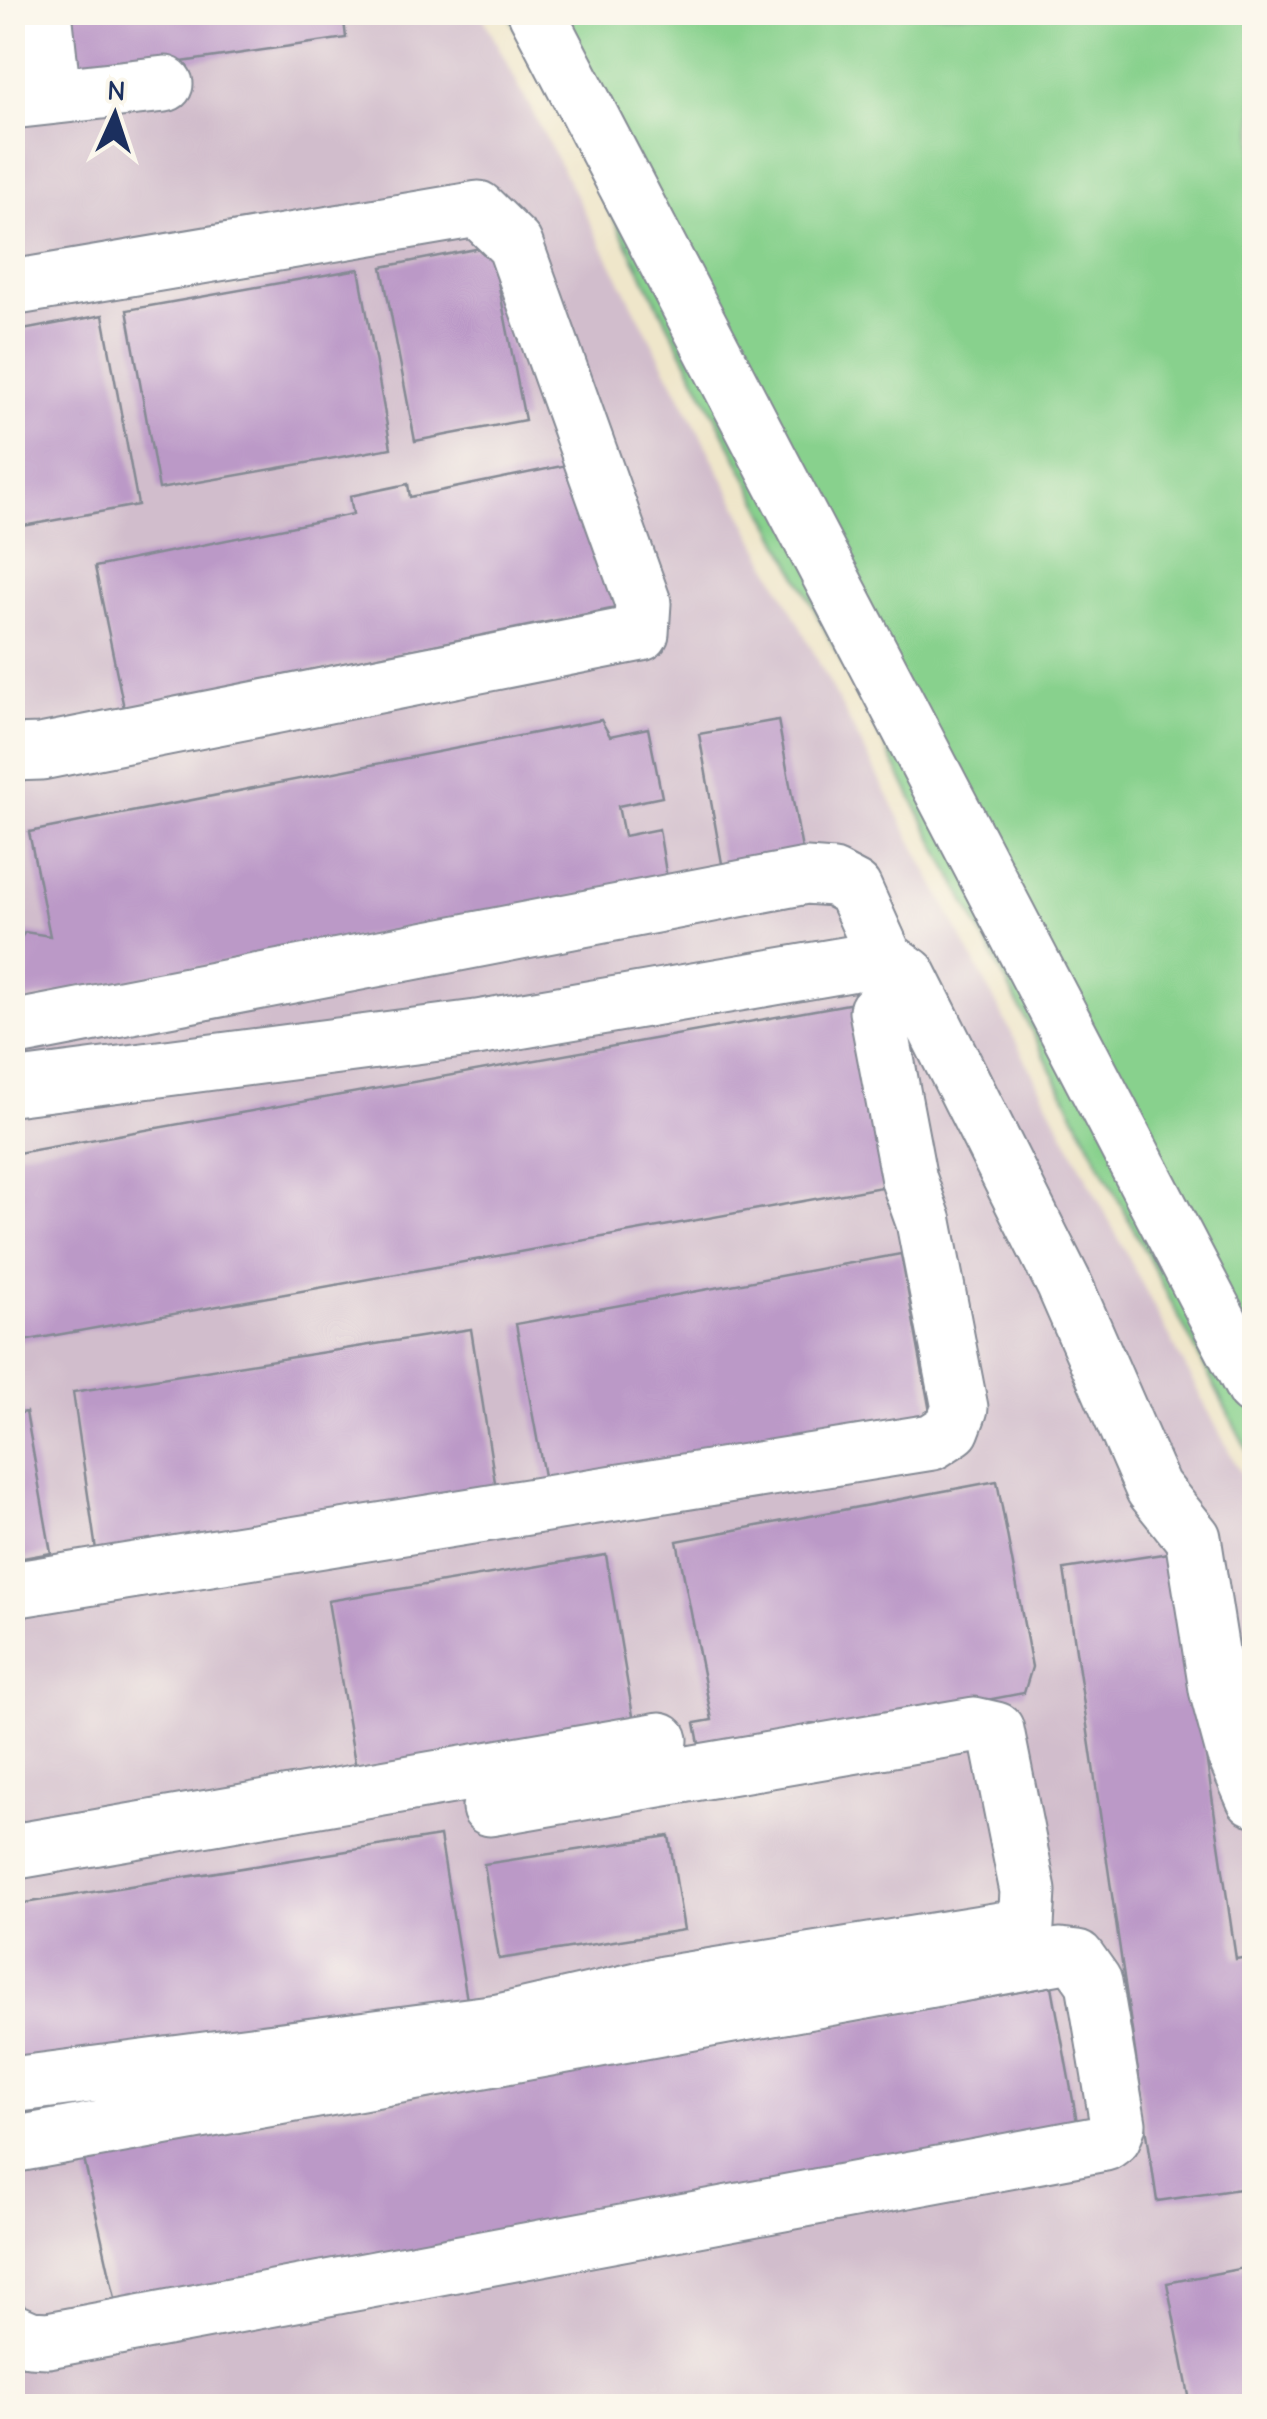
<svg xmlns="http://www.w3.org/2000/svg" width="1267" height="2419" font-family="'Comic Neue',sans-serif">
  <rect width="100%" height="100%" fill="#fbf7ec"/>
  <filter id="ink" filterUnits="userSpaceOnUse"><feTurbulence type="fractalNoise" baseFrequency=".01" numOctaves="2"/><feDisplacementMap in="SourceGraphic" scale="20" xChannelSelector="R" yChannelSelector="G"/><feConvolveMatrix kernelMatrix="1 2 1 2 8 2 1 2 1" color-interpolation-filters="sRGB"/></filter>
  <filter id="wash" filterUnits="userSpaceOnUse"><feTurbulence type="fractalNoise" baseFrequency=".0048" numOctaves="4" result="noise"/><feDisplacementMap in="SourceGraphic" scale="40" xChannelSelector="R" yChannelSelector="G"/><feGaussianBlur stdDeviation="2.25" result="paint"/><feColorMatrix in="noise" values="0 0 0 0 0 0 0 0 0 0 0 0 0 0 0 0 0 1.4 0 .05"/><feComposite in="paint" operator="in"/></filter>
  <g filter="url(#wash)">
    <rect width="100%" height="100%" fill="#efe6ca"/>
    <path fill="#d1bdcc" d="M12,13h469l773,1486v907h-1241z"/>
    <path fill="#88d18d" stroke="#528076" stroke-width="2.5" d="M508,13h746v1450z"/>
    <g id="blocks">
      <path fill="#bb99c7" d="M70,12h273l3,26 -267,39z
        M491,246l34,174 -110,21 -33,-174z
        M359,269l32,179 -232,41 -32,-179z
        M103,315l35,190 -126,23v-196z
        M586,461l30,147 -492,100 -29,-141 258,-53 -3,-18 58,-12 2,13z
        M601,720l9,16 38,-8 14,69 -44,9 6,30 35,-7 8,50 -647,121 -8,-50 13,-18 25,4 -21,-104z
        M778,720l25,135 -80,14 -24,-135z
        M854,1003l33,183 -875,157v-189z
        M901,1254l30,163 -385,70 -30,-163z
        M471,1329l26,166 -400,62 -24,-165z
        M26,1412l25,141 -39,7v-145z
        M997,1481l35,186 -8,26 -323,61 -6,-31 17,-3 -35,-179z
        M1176,1552l60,407 18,-3v231l-97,14 -93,-632z
        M606,1555l28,167 -278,47 -28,-168z
        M440,1836l27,164 -455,72v-167z
        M669,1836l15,94 -185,29 -15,-95z
        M1052,1986l27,147 -962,174 -33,-148z
        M1254,2266v140h-63l-24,-123z"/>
    </g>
  </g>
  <g filter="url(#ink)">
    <use href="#blocks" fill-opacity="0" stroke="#858a94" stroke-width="2.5"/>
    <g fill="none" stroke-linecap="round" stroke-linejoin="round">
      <defs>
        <path id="minor" d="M44,12l9,84
          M536,12l718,1376
          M12,101l153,-17
          M12,288l466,-79 37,36 128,358 -2,30 -600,119 -29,1
          M12,1029l794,-153 27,2 21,11 31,69
          M12,1088l465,-60 408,-70 24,17 155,309 89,204 40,50 24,151 17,63 20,46
          M12,1590l920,-148 20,-13 8,-21 -36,-186 -15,-42 -32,-169
          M12,1852l648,-112
          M12,2085l487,-63 165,-38 362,-58 2,-35 -32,-161 -22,-5 -484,83
          M12,2145l1048,-189 17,2 17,24 24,142 -5,13 -8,6 -1057,197 -18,-1 -18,-8"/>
      </defs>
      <use href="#minor" stroke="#858a94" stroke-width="59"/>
      <use href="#minor" stroke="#fff" stroke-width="55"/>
    </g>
  </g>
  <rect width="1267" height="2419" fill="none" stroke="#fbf7ec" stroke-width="50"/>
  <g transform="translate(115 115) rotate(3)" stroke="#fbf7ec" stroke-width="8" paint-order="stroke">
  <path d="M0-8L18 38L0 25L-18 38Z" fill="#1b2f5e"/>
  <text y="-15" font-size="28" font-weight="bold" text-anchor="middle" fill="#1b2f5e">N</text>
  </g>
</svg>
